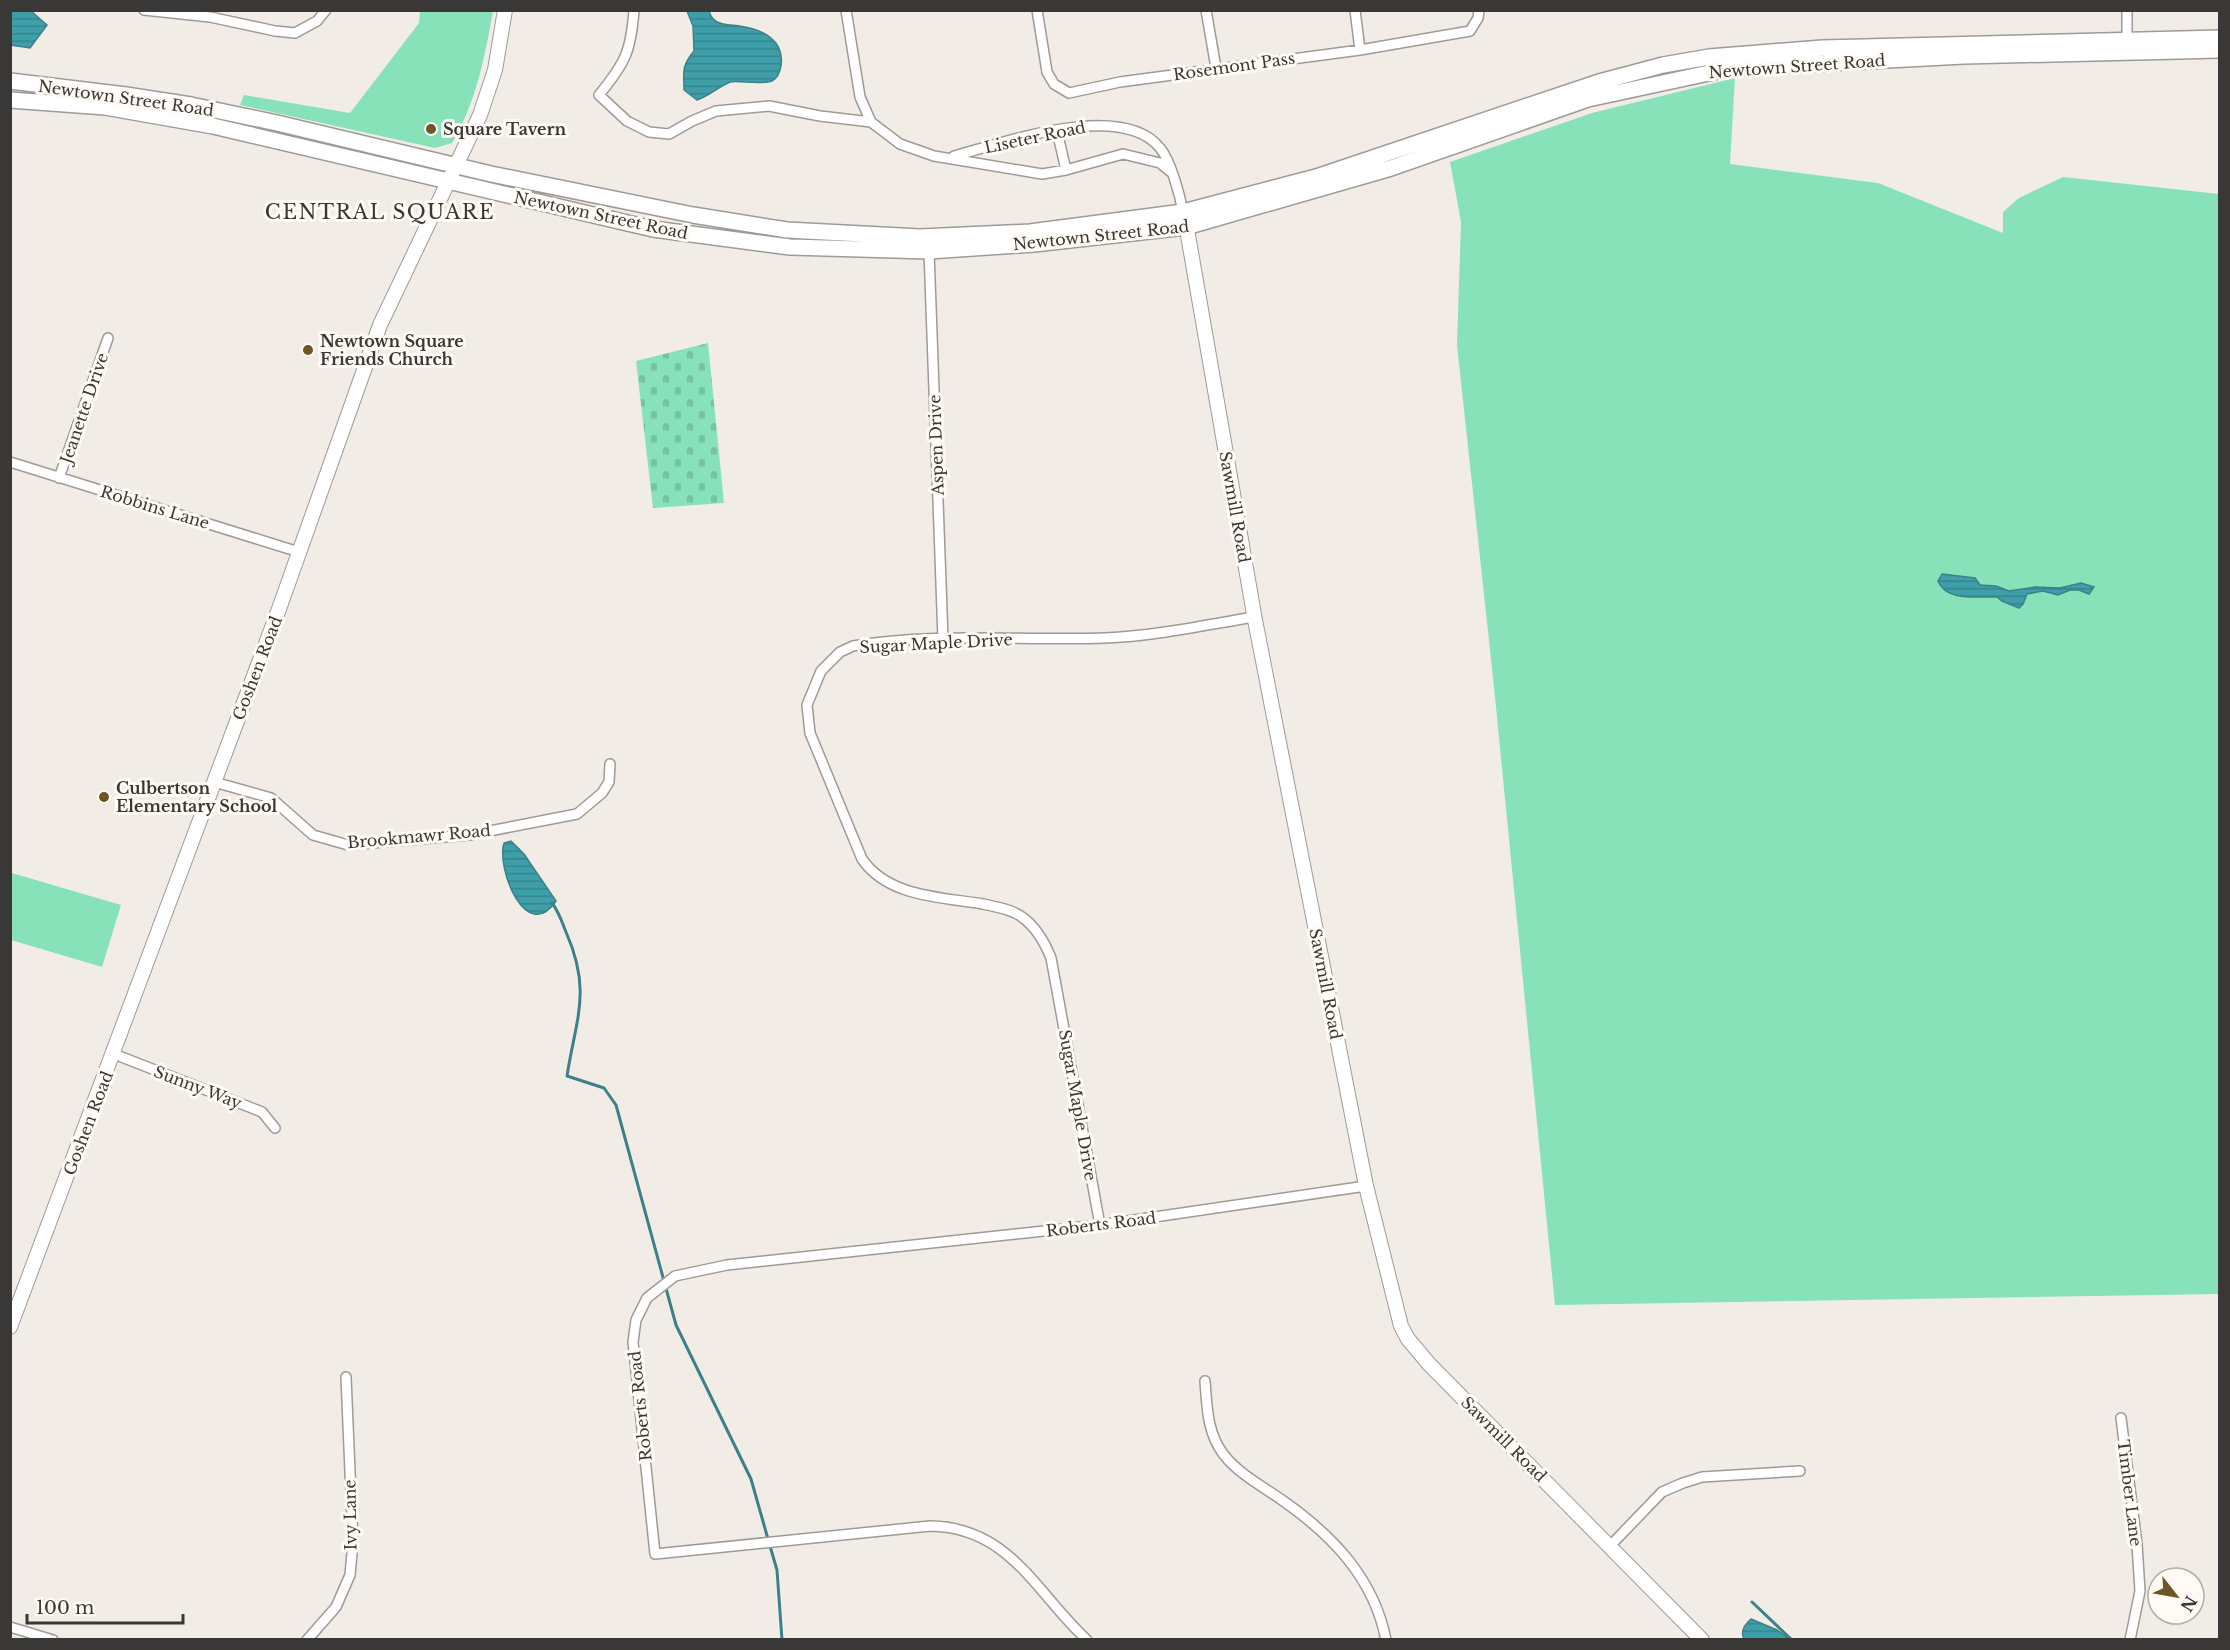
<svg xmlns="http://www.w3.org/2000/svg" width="2230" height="1650" font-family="'Libre Baskerville',serif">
  <defs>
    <pattern id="cemetery-stones" width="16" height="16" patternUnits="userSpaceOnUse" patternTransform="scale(1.5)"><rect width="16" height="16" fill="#87e2ba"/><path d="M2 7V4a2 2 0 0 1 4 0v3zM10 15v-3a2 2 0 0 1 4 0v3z" fill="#75c3a0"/></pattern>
    <pattern id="water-rules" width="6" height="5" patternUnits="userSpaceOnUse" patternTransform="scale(1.5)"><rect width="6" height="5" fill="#3e9fab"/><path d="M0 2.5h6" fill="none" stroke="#35838c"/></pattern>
  </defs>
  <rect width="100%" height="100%" fill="#f1ede6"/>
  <path fill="#87e2ba" d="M420,11h73c-8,45 -17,92 -41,132l-17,5 -195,-43 4,-10 106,18 69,-90z
    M1735,78l-5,86 148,19 125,50v-21l16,-14 44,-21 156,17v1100l-664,11 -61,-618 -37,-342 4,-123 -11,-60 142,-49z
    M12,873l109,32 -19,62 -91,-27z"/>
  <path fill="url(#cemetery-stones)" d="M708,343l16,160 -71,5 -17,-147z"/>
  <path fill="url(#water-rules)" stroke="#3d8088" stroke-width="1.5" d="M11,10l20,1 16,14 -17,23 -19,-3z
    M687,11h22c1,4 3,8 8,11 6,3 15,3 22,4 23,3 46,14 42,40 -1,6 -3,12 -9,15 -12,4 -34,-1 -42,1 -12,5 -21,14 -33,18l-13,-10c0,-19 -3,-23 10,-39l-1,-25z
    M1942,574l33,4 5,7 16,1 13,5 26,-4 25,1 21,-5 13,4 -5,7 -10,-4h-9l-12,5 -15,-4 -16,3 -4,10 -4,4 -17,-7 -5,-4c-18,-1 -51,5 -59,-16z
    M511,841l13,13 32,47c-30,44 -60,-33 -52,-58z
    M1751,1619l26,11 12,9h-45c-4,-8 0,-14 7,-20z"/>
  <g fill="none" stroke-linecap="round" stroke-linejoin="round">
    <path stroke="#3d8088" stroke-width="3" d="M552,903c7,9 10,19 14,29 26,59 10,86 1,144l37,12 12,17 60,220 75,154 17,60
      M770,1546l7,24 5,70
      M1752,1602l40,38"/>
    <defs>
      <path id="street" d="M144,10l66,7 65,14 20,2 22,-12 9,-11
        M634,10c-3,42 -9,53 -35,85l28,26 22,11 20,2 23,-13 24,-10 53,-5 51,10 51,6
        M846,10l14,87 11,25 29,22 34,12 108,18 24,-4 57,-16 37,9 11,9
        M1037,10l10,62 7,12 15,9 51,-11 240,-32 110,-19 8,-13 1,-8
        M1206,10l10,58
        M1355,10l5,40
        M2127,44v-34
        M1057,131l9,39
        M954,156c49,-13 167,-56 206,-8 11,13 20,48 23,64
        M929,251l14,388
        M10,462l289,90
        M59,478l49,-140
        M214,782l57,16 42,37 35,10 121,-10 108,-21 25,-21 7,-11 1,-18
        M114,1054l148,58 13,16
        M1100,1225l-49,-267c-6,-15 -15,-31 -29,-41 -11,-8 -26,-10 -39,-13 -42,-7 -95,-7 -121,-45l-52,-126 -3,-28 14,-34 19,-19 13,-6c80,-14 169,-5 252,-8 50,-2 100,-13 149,-21
        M1205,1381c2,26 2,52 19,74 15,19 38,31 58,45 50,35 92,78 104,140
        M2121,1418l16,126 3,47 -10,49
        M1610,1546l52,-54 21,-9 19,-6 98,-6
        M10,1627l43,13
        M307,1640l29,-33 14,-32 3,-33 -7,-165
        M1087,1640c-51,-47 -77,-113 -157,-114l-275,28 -22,-212 3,-22 11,-22 28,-22 52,-11 373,-40 266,-39"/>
      <path id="secondary" d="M1185,218l70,402 111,566 35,140 7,13 21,25 273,276
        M10,1327l269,-718 101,-284 100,-210 15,-45 10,-60"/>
      <path id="primary" d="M10,81l116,14 65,10 86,18 214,51 202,41 94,15 133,7 110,-5 153,-20 133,-35 283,-95 64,-17 46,-8 113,-9 398,-10
        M10,100l95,7 108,19 440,103 137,18 139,4 105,-7 152,-17 205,-59 197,-69 144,-31 232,-12 256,-6"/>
    </defs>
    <use href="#street" stroke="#9f9a95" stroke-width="12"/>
    <use href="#secondary" stroke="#9f9a95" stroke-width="16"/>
    <use href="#primary" stroke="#9f9a95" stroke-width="18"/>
    <use href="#street" stroke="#fff" stroke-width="9"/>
    <use href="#secondary" stroke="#fff" stroke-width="14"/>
    <use href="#primary" stroke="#fff" stroke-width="15"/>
  </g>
  <g fill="#6e5526" stroke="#fffaf4" stroke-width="2">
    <circle cx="431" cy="129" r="6"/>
    <circle cx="308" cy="350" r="6"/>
    <circle cx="104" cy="797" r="6"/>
  </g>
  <g text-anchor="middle" stroke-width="6" stroke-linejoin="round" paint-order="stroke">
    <g font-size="16" fill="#3a3836" stroke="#fffaf4">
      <text transform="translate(1234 66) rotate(-8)" y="6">Rosemont Pass</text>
      <text transform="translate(1797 66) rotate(-4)" y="6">Newtown Street Road</text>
      <text transform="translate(126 98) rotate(8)" y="6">Newtown Street Road</text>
      <text transform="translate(1035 137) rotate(-12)" y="6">Liseter Road</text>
      <text transform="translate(601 215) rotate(12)" y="6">Newtown Street Road</text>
      <text transform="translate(1101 235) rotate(-6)" y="6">Newtown Street Road</text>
      <text transform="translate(84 408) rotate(-71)" y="6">Jeanette Drive</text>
      <text transform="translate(936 445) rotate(-92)" y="6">Aspen Drive</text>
      <text transform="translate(155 507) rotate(17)" y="6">Robbins Lane</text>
      <text transform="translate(1235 507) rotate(80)" y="6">Sawmill Road</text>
      <text transform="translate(936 643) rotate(-3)" y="6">Sugar Maple Drive</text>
      <text transform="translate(257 668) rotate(-69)" y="6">Goshen Road</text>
      <text transform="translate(419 836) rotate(-5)" y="6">Brookmawr Road</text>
      <text transform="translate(1326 984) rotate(79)" y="6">Sawmill Road</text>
      <text transform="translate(198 1087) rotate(21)" y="6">Sunny Way</text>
      <text transform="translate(1078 1105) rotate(80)" y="6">Sugar Maple Drive</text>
      <text transform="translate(88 1123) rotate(-69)" y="6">Goshen Road</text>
      <text transform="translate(1101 1224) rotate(-7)" y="6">Roberts Road</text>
      <text transform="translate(640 1406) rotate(-96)" y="6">Roberts Road</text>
      <text transform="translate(1504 1439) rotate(45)" y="6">Sawmill Road</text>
      <text transform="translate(2130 1493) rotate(83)" y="6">Timber Lane</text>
      <text transform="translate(350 1515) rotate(-91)" y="6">Ivy Lane</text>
    </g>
    <g font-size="16" font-weight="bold" fill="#3a3836" stroke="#fffaf4" text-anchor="start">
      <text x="443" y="135">Square Tavern</text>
      <text x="320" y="347">Newtown Square<tspan x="320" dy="18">Friends Church</tspan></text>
      <text x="116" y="794">Culbertson<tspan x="116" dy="18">Elementary School</tspan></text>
    </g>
    <g font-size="20" letter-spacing="1.5" fill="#3a3836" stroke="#fffaf4">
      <text x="380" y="219">CENTRAL SQUARE</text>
    </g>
  </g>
  <rect width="2230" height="1650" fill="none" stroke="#3a3836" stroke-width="24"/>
  <g transform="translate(2176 1596) rotate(121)"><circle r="28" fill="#fffaf4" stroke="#b0aca8" stroke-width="1.5"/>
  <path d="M0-4.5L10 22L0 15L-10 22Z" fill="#6e5526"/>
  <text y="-9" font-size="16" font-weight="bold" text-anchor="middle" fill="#3a3836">N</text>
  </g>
  <path d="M27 1614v9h156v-9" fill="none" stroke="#3a3836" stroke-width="3"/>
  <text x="36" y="1614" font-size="18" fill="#3a3836" stroke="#fffaf4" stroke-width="4.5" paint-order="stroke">100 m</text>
</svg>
